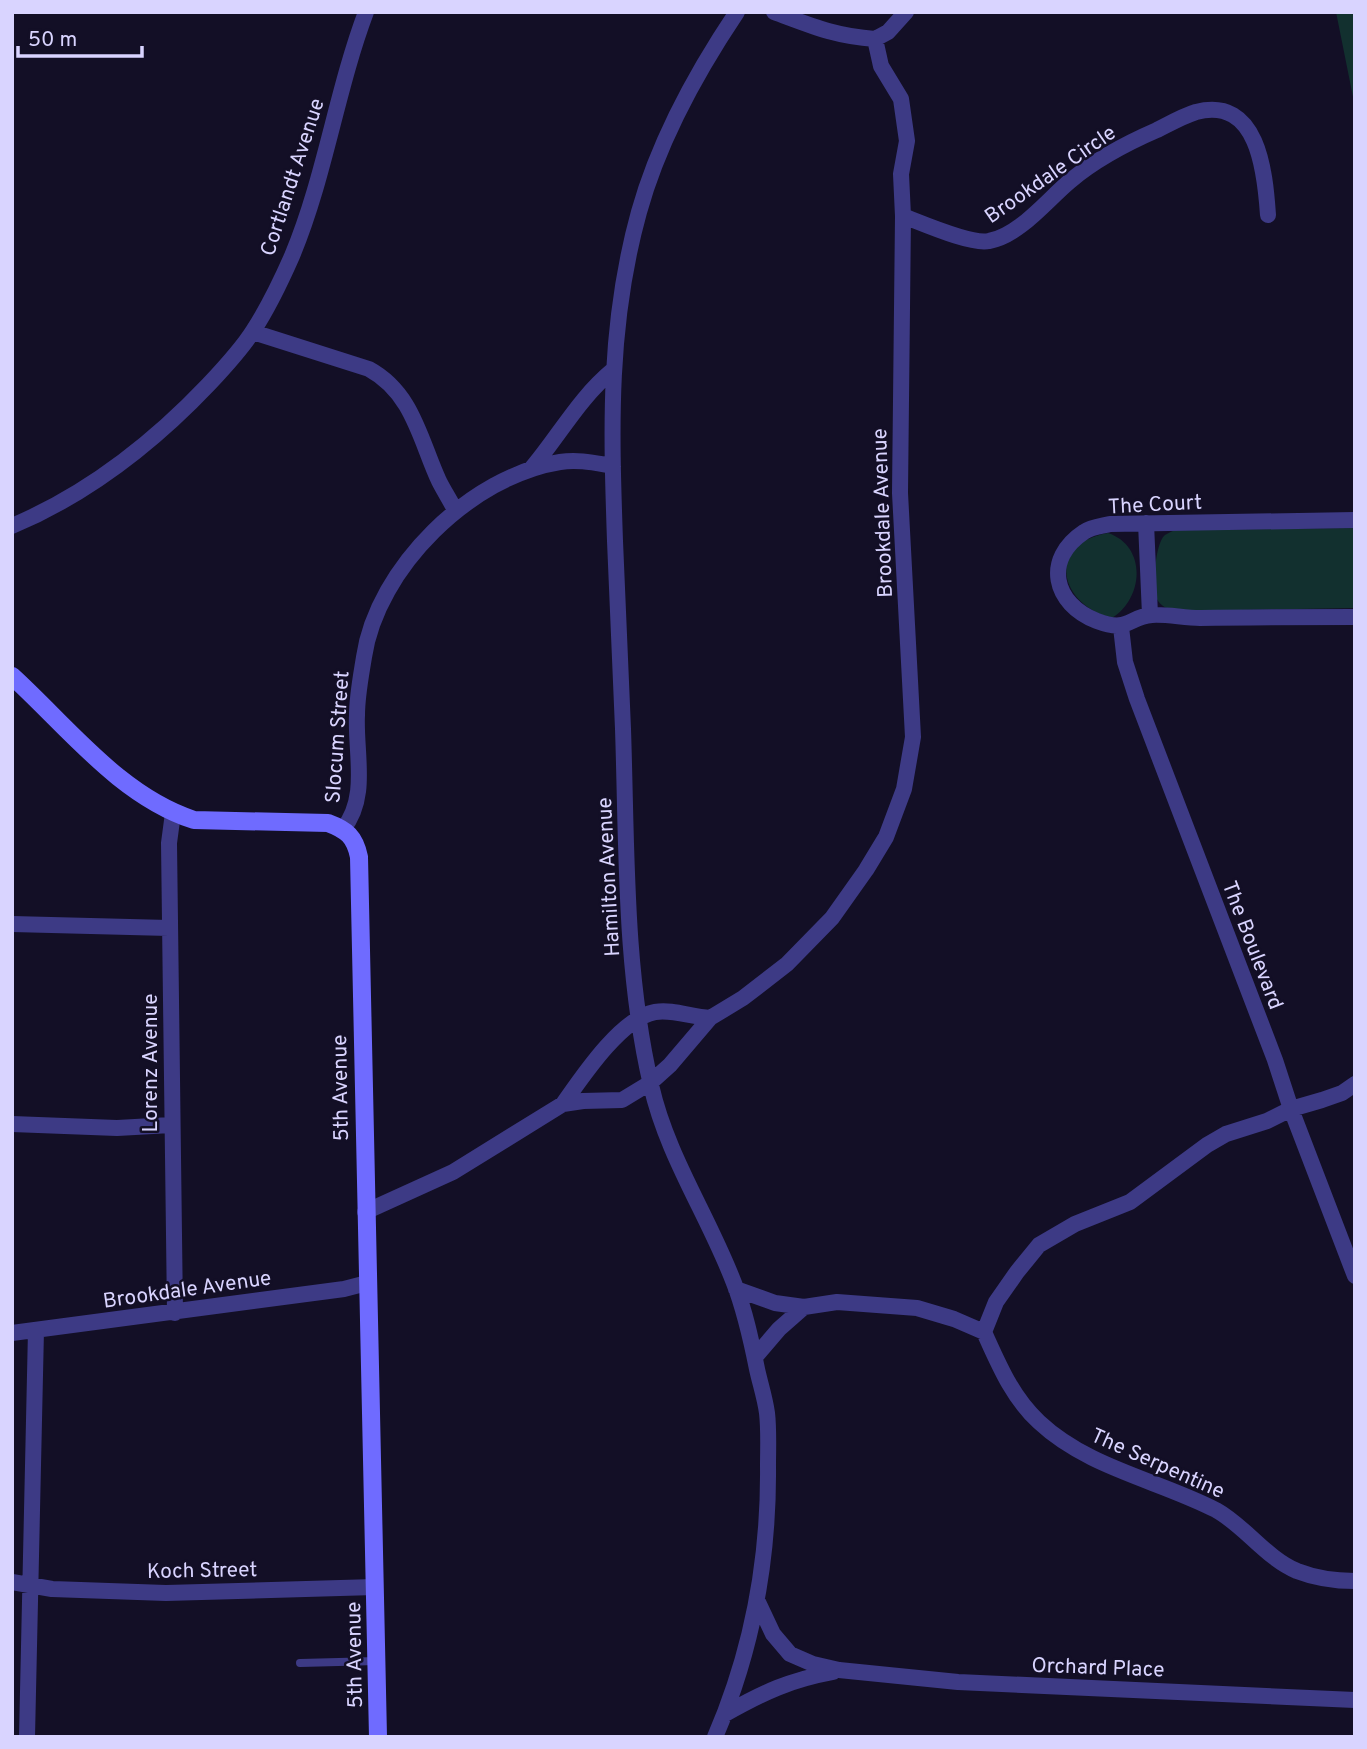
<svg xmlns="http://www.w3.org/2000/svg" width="1367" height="1749" font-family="Overpass,sans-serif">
  <rect width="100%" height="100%" fill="#130f26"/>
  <path fill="#12302f" d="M1336,12h19v95z
    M1355,528v80l-180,3c-8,-3 -14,-4 -18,-12 -5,-11 -2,-56 8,-64 3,-2 6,-3 10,-5z
    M1108,533c39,13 36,65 4,85 -53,-13 -67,-74 -4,-85z"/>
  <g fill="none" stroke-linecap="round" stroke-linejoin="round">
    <path stroke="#3d3a85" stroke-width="8" d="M300,1663l77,-2"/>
    <path stroke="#3d3a85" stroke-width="16" d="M774,12c38,14 60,24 101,27
      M875,39l13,-7 18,-20
      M903,216c19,7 68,29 86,25 30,-5 58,-41 81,-60 25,-21 57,-38 87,-51 12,-6 26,-14 39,-18 62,-16 69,59 72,103
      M253,332l116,37c44,24 51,71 70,112 5,10 11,19 16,29
      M531,469c28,-33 48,-71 82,-99
      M1355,520l-245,4c-8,2 -19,3 -26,8 -41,27 -31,72 13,89 32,12 31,-4 55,-6 15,-1 32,3 48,3 52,-1 103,-1 155,-1
      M1146,523l4,92
      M12,526c76,-32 141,-83 197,-142 15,-16 32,-34 44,-53 15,-23 28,-50 39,-75 33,-79 44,-164 74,-244
      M1121,627l4,35 12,37 138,361 16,49 64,167
      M173,813l-4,30 6,470
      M343,829c26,-32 12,-76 14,-114 0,-19 4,-39 7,-58 13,-89 107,-181 196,-195 18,-3 35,1 53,4
      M12,924l157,4
      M563,1104c19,-27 58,-86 92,-92 18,-3 36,5 55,6
      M12,1124l105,4 54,-3
      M365,1212l88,-40 110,-68 20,-3 39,-1 28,-17 20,-18 40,-47 33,-20 44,-34 45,-46 34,-48 20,-33 18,-48 9,-52 -13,-244 3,-277 -2,-42 6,-33 -6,-42 -20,-33 -6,-27
      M736,1289l39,14 29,4 33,-5 80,6 37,11 30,13c15,33 28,65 55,90 49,46 119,58 177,88 29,16 50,48 81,61 18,7 39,10 58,10
      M984,1332l12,-30 21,-30 22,-27 36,-21 55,-22 77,-57 19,-11 41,-13 24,-12 31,-9 20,-7 13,-9
      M12,1333l332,-44 23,-6
      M755,1357l24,-28 25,-22
      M12,1582l40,7 114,4 209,-6
      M757,1600l16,34 17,20 23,10 26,6 119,12 397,18
      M725,1714c39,-22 65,-34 108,-42
      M27,1737l9,-407
      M715,1737c37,-86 54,-178 53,-271 0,-17 1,-36 -1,-53 -2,-15 -7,-30 -10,-44 -6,-30 -12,-58 -23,-86 -26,-68 -67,-127 -83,-198 -27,-116 -24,-238 -28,-356 -3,-63 -5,-125 -8,-188 -4,-115 -7,-217 24,-329 20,-72 57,-139 98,-200"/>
    <path stroke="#6f6bff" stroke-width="18" d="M12,676c56,51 108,120 182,144l134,3c19,7 27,14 31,34l19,880"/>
  </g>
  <g text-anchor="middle" stroke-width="5" stroke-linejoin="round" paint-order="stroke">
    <g font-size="21" fill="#d9d4ff" stroke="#130f26">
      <text transform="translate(1050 174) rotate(-35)" y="7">Brookdale Circle</text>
      <text transform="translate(292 177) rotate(-72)" y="7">Cortlandt Avenue</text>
      <text transform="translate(1155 504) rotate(-3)" y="7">The Court</text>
      <text transform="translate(882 513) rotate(-92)" y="7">Brookdale Avenue</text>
      <text transform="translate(337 737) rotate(-86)" y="7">Slocum Street</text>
      <text transform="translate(608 877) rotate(-93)" y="7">Hamilton Avenue</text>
      <text transform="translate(1253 945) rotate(69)" y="7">The Boulevard</text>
      <text transform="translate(150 1063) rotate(-90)" y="7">Lorenz Avenue</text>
      <text transform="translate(340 1088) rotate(-91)" y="7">5th Avenue</text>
      <text transform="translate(187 1289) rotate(-8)" y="7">Brookdale Avenue</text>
      <text transform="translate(1158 1463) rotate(24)" y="7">The Serpentine</text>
      <text transform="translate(202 1570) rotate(-1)" y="7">Koch Street</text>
      <text transform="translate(354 1655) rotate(-91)" y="7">5th Avenue</text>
      <text transform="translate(1098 1667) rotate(2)" y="7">Orchard Place</text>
    </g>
  </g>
  <rect width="1367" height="1749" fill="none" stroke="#d9d4ff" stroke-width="28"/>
  <path d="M18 46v10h124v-10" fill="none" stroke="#d9d4ff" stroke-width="3.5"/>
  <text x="28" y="46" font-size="21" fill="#d9d4ff" stroke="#130f26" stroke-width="5" paint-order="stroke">50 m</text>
</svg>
